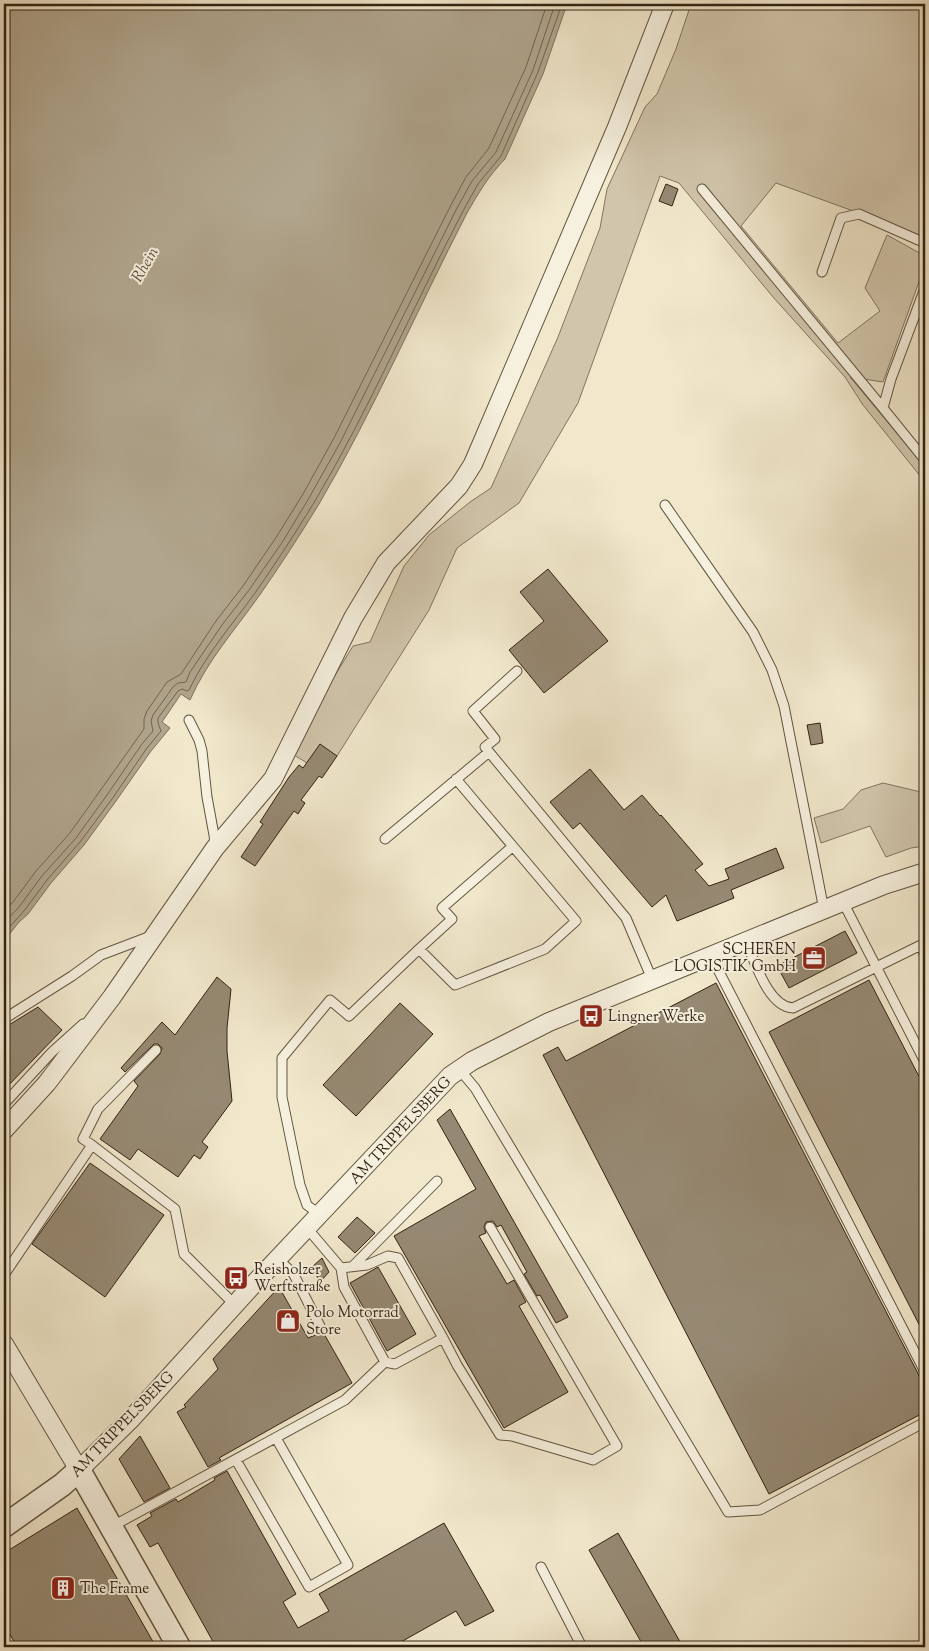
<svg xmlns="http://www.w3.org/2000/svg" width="929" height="1651" font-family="'Sorts Mill Goudy',serif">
  <rect width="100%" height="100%" fill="#f1e8cc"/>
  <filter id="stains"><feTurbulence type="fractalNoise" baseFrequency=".004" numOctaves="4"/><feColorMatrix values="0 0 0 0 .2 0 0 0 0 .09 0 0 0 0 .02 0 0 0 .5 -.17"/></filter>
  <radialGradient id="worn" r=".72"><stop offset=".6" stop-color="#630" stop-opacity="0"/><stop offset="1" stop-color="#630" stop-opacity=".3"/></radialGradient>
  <path fill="#d1c6ac" stroke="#82745f" d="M691,4h234v233l-149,-54 -35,43 97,117 42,-32 -15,-23 22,-53 38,21v9l-42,117 -33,-5 75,90v15l-62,-77 -18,-28 -72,-80 -94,-114 -19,-7 -82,227 -59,100 -62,45 -28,62 -92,146 -30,7 -13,-8 40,-78 19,-31 17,-4 34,-76 25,-31 41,-33 21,-14 67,-151 42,-109 7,-39 38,-82 12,-13 19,-45z
    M883,783l38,9 4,-1v55l-14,2 -25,9 -16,-31 -49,17 -7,-25 29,-9 18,-19z"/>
  <path fill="#b0a58d" stroke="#7e715c" d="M4,4h563l-24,70 -38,85c-16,16 -27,35 -38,54 -50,97 -93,197 -148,291 -19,31 -39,62 -60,92 -24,34 -52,65 -69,104l-9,-6 -19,28 8,6 -19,23 -35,50 -32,44 -33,38 -23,31 -9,8 -15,19z"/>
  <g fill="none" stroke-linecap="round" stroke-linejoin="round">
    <path stroke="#726450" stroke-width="1" d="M4,912l9,-10 23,-31 34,-38 74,-104v-10l3,-8 20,-29 14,-8 35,-53 27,-35 34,-50 26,-42 31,-56 117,-233 15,-28 23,-29 37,-81 21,-63
      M4,923l15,-16 23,-31 34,-38 31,-43 35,-51 11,-13 -2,-10 2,-6 20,-28 5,-4 8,-1 4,-10 32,-47 27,-35 34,-49 26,-43 32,-57 116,-233 15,-27 24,-29 37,-82 22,-66
      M4,933l20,-22 23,-31 33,-38 32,-43 35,-51 14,-17 -3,-8v-5l20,-27 4,-2 5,2 2,-1c17,-36 43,-65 66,-97 21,-30 41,-61 60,-92 55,-93 98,-194 148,-290l15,-27 23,-28 37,-84 24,-68"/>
  </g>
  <path fill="#968973" stroke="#332212" d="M666,184l12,5 -6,17 -13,-5z
    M548,569l60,72 -64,52 -35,-43 35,-29 -24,-29z
    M820,723l3,20 -12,2 -4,-20z
    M320,744l17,12 -15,22 -3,-2 -18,24 4,3 -7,11 -4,-3 -39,55 -14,-9 22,-33 -3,-2 29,-45 10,-12 4,3z
    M590,769l34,41 18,-15 18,21 1,-1 42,49 -8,6 14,16 20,-7 -4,-10 51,-21 8,20 -53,22 3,8 -57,23 -11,-26 -14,12 -72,-84 -7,6 -23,-27z
    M845,931l12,22 -68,35 -12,-22z
    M217,977l14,12 -4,39v23l5,50 -30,41 6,5 -8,12 -6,-4 -16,22 -40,-28 -8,11 -30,-21 38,-53 -4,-5 26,-27 2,-6 -4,-4h-4l-29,28 -4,-4 41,-46 13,13z
    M869,980l56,108v248l-156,-304z
    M716,983l209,404v25l-156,82 -226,-439 15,-8 8,14z
    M400,1003l33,31 -77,82 -33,-31z
    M38,1007l24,23 -58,60v-62z
    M450,1109l118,208 -12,6 -16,-28 -3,1 -13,-22 3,-2 -26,-47 -4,2 -4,-6 -7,1 -2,5 2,6 -7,3 28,48 7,-4 12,22 -7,4 49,86 -64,36 -110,-192 82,-47 -39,-69z
    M90,1163l74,52 -59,82 -73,-53z
    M357,1217l18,16 -20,20 -17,-16z
    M322,1258l7,14 -9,10 -8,-15z
    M378,1267l38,67 -29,17 -37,-68z
    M279,1287l13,23 -13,13 16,-8 13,23 15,-6 29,51 -133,75 2,2 -13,7 -31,-55 9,-5 -2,-2 34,-36 -5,-10z
    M140,1436l30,52 -26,14 -25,-43z
    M227,1471l69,123 -13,8 15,26 31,-17 -10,-17 125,-71 50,88 -29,15 -9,-15 -64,36h-176l-58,-104 -8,4 -13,-22 15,-9 -2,-3 26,-14 2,3 37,-22 -1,-2z
    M77,1508l79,139h-139l-13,-23v-71z
    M618,1533l65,114h-39l-55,-97z"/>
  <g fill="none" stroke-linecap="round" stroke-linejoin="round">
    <defs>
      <path id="service" d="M702,189l181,219
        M822,272l19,-54 18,-4 66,29
        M925,288l-34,91 -8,29 42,52
        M665,505l88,127 19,38 12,36 40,204
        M517,671l-44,40 22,28 -10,8 141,171 26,61
        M189,720l10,20 3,11 5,46 7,38 1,10
        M385,839l104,-87
        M843,902l82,160
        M746,942c9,19 22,65 47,66l128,-63 4,11
        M419,949l36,36 90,-36 31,-28 -120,-142
        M711,956l214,416
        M4,1019l68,-43 29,-21 50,-19
        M459,1069l16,19 253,424 32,-2 165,-88
        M4,1104l48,-52 31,-28
        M92,1145l-9,-6 15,-30 58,-59
        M320,1215l-13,-10 -7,-20 -18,-88v-39l48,-58 19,16 70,-67 33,-30 -10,-11 70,-61
        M307,1228l34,40 3,19 41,75 10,2 48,-26 -45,-80 -10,-2 -21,9 -26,3
        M277,1259l16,14 27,53
        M353,1266l84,-85
        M6,1272l86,-127 83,64 9,45 50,50
        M443,1338l14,27 43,70 12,1 81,24 24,-14 -127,-219
        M236,1460l73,127 39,-22 -72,-127
        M111,1527l234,-127 40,-38
        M541,1567l41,80
        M4,1644l1,3"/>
      <path id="minor" d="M4,1130l43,-47 65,-86 103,-149 58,-69 80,-161 33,-55 73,-77 14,-22 144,-337 48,-123
        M4,1344l75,126 53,-52 118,-130 200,-212 22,-15 77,-39 335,-137 41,-13"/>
      <path id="tertiary" d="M4,1526l58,-41 17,-15 100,177"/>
    </defs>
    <use href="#service" stroke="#625440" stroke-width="11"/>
    <use href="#minor" stroke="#625440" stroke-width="20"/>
    <use href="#tertiary" stroke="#625440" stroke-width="25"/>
    <use href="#service" stroke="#f6f0de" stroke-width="9"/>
    <use href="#minor" stroke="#f6f0de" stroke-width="18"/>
    <use href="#tertiary" stroke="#f6f0de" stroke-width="22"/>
  </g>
  <defs>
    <symbol id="office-square" viewBox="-11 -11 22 22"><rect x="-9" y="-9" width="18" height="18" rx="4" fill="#8f2418" stroke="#f6f0de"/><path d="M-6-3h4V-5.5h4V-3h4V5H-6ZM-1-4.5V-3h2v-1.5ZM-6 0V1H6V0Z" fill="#fff"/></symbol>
    <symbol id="bus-square" viewBox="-11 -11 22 22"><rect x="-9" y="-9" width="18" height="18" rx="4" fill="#8f2418" stroke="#f6f0de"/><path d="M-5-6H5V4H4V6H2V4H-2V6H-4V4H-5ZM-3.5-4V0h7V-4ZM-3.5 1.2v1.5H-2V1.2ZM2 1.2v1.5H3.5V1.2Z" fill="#fff"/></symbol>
    <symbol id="shop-square" viewBox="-11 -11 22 22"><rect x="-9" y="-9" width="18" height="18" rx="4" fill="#8f2418" stroke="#f6f0de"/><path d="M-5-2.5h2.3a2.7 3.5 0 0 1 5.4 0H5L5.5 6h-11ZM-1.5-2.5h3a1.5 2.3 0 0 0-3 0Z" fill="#fff"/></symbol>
    <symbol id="building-square" viewBox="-11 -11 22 22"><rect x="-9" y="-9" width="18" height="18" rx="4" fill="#8f2418" stroke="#f6f0de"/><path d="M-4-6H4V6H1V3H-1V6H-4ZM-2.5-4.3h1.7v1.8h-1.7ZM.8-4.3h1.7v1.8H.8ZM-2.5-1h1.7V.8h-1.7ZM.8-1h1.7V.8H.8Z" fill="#fff"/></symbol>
  </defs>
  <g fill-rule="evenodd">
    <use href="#office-square" x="800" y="944" width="28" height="28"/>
    <use href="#bus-square" x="577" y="1002" width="28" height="28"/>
    <use href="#bus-square" x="222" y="1264" width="28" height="28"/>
    <use href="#shop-square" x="274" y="1307" width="28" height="28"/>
    <use href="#building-square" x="49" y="1574" width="28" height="28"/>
  </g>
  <g text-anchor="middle" stroke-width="4" stroke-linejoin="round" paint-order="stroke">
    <g font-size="15" fill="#332212" stroke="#f6f0de" text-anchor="start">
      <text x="796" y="954" text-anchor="end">SCHEREN<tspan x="796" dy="17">LOGISTIK GmbH</tspan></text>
      <text x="608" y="1021">Lingner Werke</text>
      <text x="254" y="1274">Reisholzer<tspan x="254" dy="17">Werftstraße</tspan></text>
      <text x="306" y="1317">Polo Motorrad<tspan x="306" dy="17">Store</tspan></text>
      <text x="80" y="1593">The Frame</text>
    </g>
    <g font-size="15" fill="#332212" stroke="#f6f0de">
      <text transform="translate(400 1130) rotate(-47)" y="5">AM TRIPPELSBERG</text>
      <text transform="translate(122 1424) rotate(-46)" y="5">AM TRIPPELSBERG</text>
    </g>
    <g font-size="16" font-style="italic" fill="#5f503d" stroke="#f6f0de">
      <text transform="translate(144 264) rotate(-60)" y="6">Rhein</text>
    </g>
  </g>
  <rect width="929" height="1651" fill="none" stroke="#f1e8cc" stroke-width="20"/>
  <rect x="5" y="5" width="919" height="1641" fill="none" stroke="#332212" stroke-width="2.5"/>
  <rect x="10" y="10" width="909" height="1631" fill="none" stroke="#332212"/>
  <rect width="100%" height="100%" filter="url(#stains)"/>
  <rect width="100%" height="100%" fill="url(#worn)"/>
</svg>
